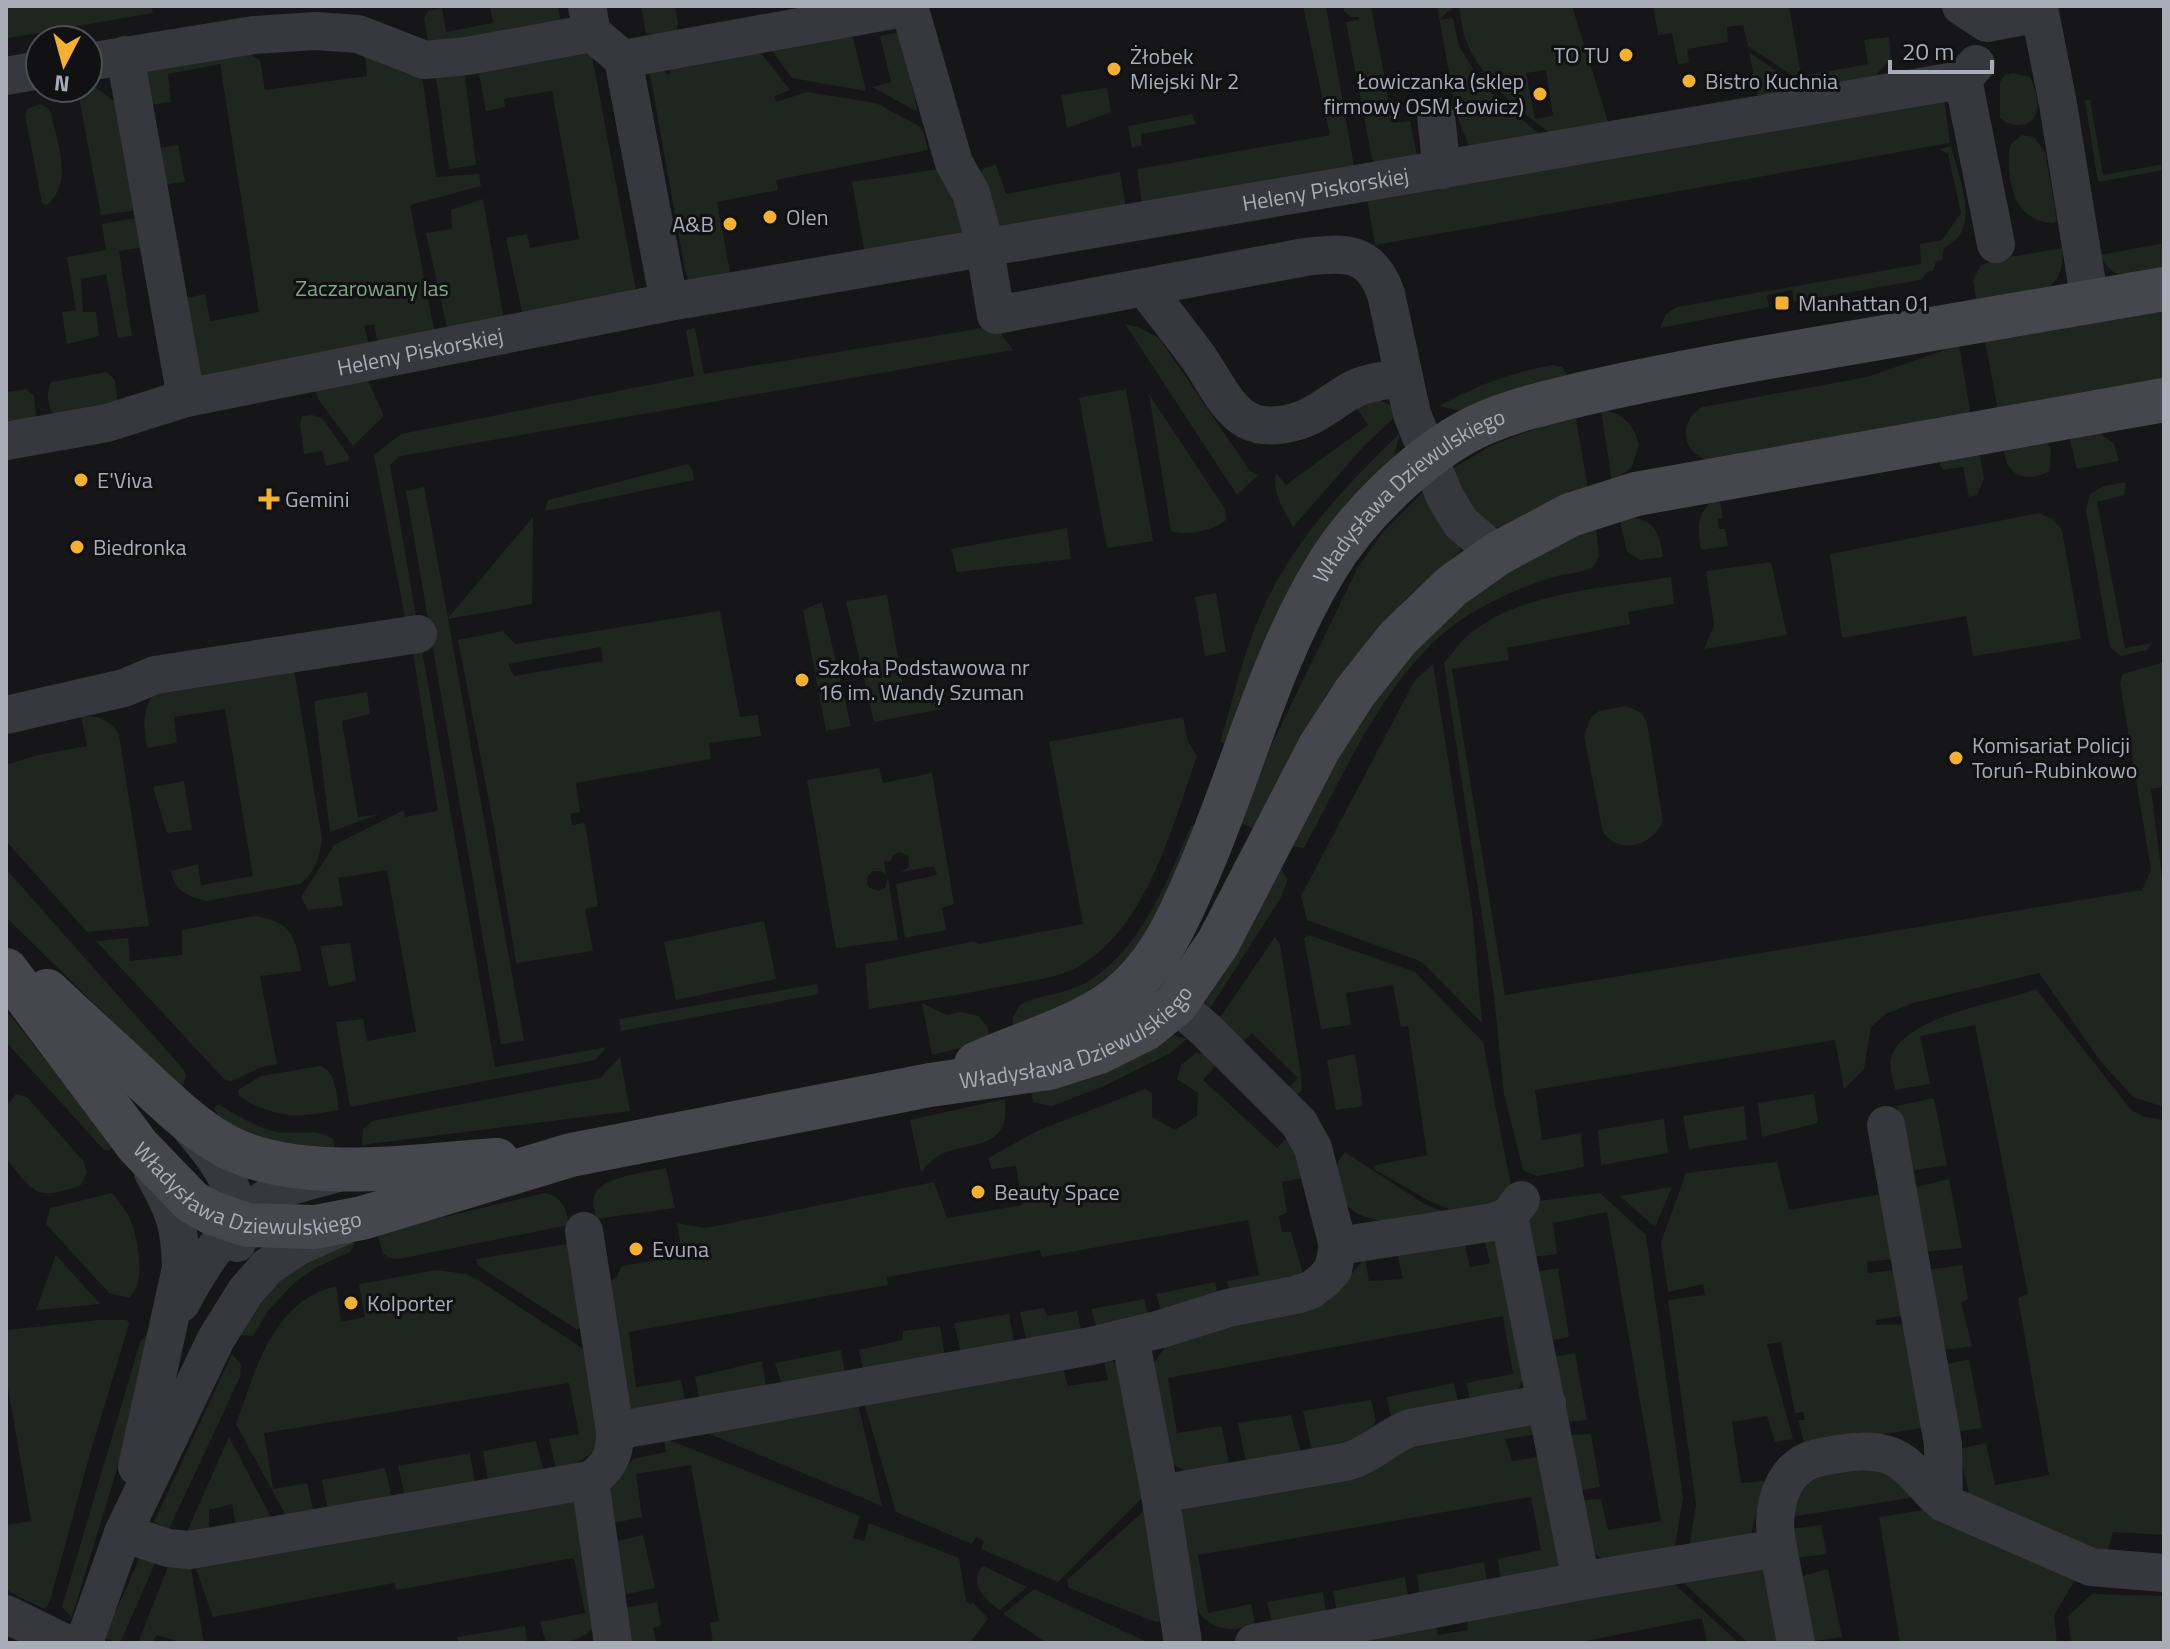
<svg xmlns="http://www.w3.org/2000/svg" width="2170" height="1649" font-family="'Titillium Web',sans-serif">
  <rect width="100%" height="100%" fill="#161618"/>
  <path fill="#1e261f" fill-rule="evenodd" d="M6,6h145l2,7 -145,25z
    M490,6h68l3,18 -129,20 -4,-4 -4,-22 4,-7 14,-3 4,24 47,-9z
    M641,6h34l3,18 -2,9 -30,1z
    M1303,6h23l29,166 -213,33 -5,-36 193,-34z
    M1344,6h27l22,117 17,-2 8,40 -37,7 -9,-9 -26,-137 13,-2v-3h-8l-7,-6z
    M1437,6h14l1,4 -4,1 -8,9 13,-2 6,28 25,41 61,52 -74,13 -15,-40z
    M1459,6h113l38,122 -53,9c-36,-23 -73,-54 -90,-94 -5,-11 -6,-25 -8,-37zM1546,70l7,46 -18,3 -9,-46z
    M1653,6h136l12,70 67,-12 -4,-24 25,-3 2,22 -23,24 -51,9 -69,-46 -5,-21 -16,2 1,15 -41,7 2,14 -11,1 -6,-31 -14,2z
    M899,32l19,80 -46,-25 19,-5 -11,-46z
    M852,33l14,58 -74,-13 -23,-31z
    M590,45l47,250 -113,26 -18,-83 21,-4 3,14 49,-9 -27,-148 -48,8 1,8 -19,4 -9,-47z
    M364,46l58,28 14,103 43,-3 2,12 -71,19 25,130 -57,10 -4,-21 -10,2 6,22 -169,34 -19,-83 23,-5 5,27 49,-9 -39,-248 -52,10 3,28 -23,3 -2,-35 95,-20 19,10 5,30 102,-14z
    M757,48l33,42 -15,6 1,6 31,-10 69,11 43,23 5,7 4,17 -152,30 2,10 -61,12 14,75 -42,3 -4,-10 -37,-206 14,-2 5,13 4,-2 -4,-11z
    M1749,52l60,41 -50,9z
    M464,68l12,97 -27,4 -14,-99z
    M2013,73l17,4c8,15 15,48 -11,48 -8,0 -13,-2 -19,-7v-36l5,-7z
    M88,82l26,19 19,108 -2,2 -30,4 -23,-123v-4h10z
    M1107,88l4,24 -44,16 -6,-33z
    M1944,97l6,46 -575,102 -8,-47z
    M2085,100h5l13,75 61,-11v6l-66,12z
    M40,104l8,4 3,5c6,30 23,69 -4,92l-5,-2 -17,-88 2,-6z
    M1192,114l4,10 -55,10 1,11 -10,3 -4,-22z
    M2022,135l12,2 11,15 12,68 -3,3c-39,-1 -47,-39 -45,-73l3,-7z
    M178,145l7,37 -25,3 -8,-36z
    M1951,146c6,26 27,73 4,95 -3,3 -8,5 -11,7l-2,12 -6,1 -3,10 -6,1 -6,8 -127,22 -2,-12 -25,5 2,12 -109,21 6,-14 11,-7 244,-43 -1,-20 22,-4 19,-27 -13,-59 -9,-5z
    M996,165l10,29 114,-22 6,36 -130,21 -18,-54 6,-7z
    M946,168l19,68 -100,18 -13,-72z
    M483,199l21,121 -56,12 -22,-99 26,-4 -1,-19z
    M140,217l6,30 -27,4 13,85 -14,2 -12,-64 -25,5 2,33h13l3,24 -32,8 -5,-32 14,-2 -9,-53 39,-7 -4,-26z
    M2164,243v27c-28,4 -49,16 -64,-15z
    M2062,248c2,17 -2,33 -17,42l-68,13 -4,-23 8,-15 17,-6z
    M2164,311v67l-166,32 -13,-69z
    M1125,324l13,3 21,11 91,133 8,4 -21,20z
    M695,328l9,46 278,-46 17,3 14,19 -613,106 -10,9 27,157 -11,1 -32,-168 27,-21 293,-58 -8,-46z
    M1959,345l12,71 -262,44c-28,-6 -31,-39 -7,-53l165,-30z
    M1553,365l9,2 6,10 -108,34 -21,-5c36,-20 72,-34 114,-41z
    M107,372l8,8 3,27 -61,12c-9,-9 -12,-26 -6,-37z
    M367,379l17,37 -31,30 -35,-47 -3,-10z
    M26,389l8,7 3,26 -31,6v-36z
    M1126,389l27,152 -46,7 -28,-150z
    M1149,394l76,115 1,11c-11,10 -41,17 -55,11z
    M1378,399l12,6 6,11 -32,30 -71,81c-9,-18 -21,-33 -17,-54l10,12 82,-60 -14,-21z
    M1601,410c22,3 32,13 38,35l-8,23 -19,14z
    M1575,414l13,74 -86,40 -21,-3 -32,-54 43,-26z
    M312,415l10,3 27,38 -1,5 -22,5 -4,-15 -18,3 -4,-30 2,-8z
    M2099,432l15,12 5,17 -42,8 -7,-29 2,-3z
    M1400,433l-7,27 -159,287 -14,-5c13,-41 22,-85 39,-124 30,-73 85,-131 141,-185z
    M2046,441l5,8 -1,22c-23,13 -45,5 -46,-22z
    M1976,454l4,2 4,23 -7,16 -8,2 -6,-30 -20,3 -3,-6 2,-4z
    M688,464l5,7 1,9 -149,31 3,-11z
    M2126,482l-2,13 -27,7 28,146 27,-5 -5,7 -26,6 -11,-9 -24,-137 4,-16 14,-8z
    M424,487l24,131 85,-101 -1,87 -84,15 76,422 -23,3 -95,-553z
    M1425,490l35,57v5l-51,44 -70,80 -16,24 -59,134 -29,-14 123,-253 24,-34z
    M1719,497l4,21 -5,1 1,10h6l3,17 -27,4c-4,-23 -5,-40 18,-53z
    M2039,513l13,6 10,11 19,109 -108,17 -7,-40 -124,22 -12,-84z
    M1634,518c23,3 26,19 29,39l-23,3 -13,-8 -7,-31z
    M1596,526l3,31 -6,10c-11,6 -24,6 -36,9 -25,7 -50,18 -73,30 -90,46 -134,158 -180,242l-14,-2 72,-131 36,-48 59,-56 52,-42z
    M1067,528l4,31 -114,13 -6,-23z
    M1771,562l16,73 -83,14 10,-24 -8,-54z
    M1671,577l3,27 -46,8 2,12 -123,24 2,12 -57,9 53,326 637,-105 9,-20 -31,-187 3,-9 41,-12v125l-13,2 13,104v214l-31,-10 -32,-35 -62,-89 -126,30 -27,11 -15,13 -7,42 -20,20 -9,-49 -300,50 7,50 39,-7 3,34 -47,9 -14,-6 -19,-76 -10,-98 -50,-333c7,-8 13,-17 20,-24 49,-47 143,-51 207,-62z
    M1216,593l10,59 -21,4 -10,-59z
    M887,595l17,97 34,-6 4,23 -68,13 -28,-121z
    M822,602l29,124 -25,5 -23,-121z
    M720,611l20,106 18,-2 3,21 -52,7 2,16 -135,24 4,29 -10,2 2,11 13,-2 13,83 -13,3 8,42 -77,12 -23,-141 -35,-182 45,-9 12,13zM601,647l2,14 -89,15 -6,-12z
    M421,644l74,423 112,-20 -12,13 -245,47 -14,-85 27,-3 4,22 49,-9 -29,-162 -49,8 5,28 -35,4 -7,-13 33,-52 70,-35 1,7 33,-6 -25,-158z
    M293,663l29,176c-2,16 -8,36 -22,45l-94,17c-18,-5 -32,-10 -35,-30l27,-7 3,21 52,-9 -28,-167 -51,8 3,26 -30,5c-3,-21 -6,-38 8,-56z
    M1433,664l39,246 10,113 -60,-61 -115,-42 -6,-24 114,-216z
    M367,692l3,22 -28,7 16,96 22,-3 -50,18 -16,-131z
    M1626,706l16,7 5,10 16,99c-11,23 -43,34 -60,10l-19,-96 7,-19 8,-6z
    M81,716c18,0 30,3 38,19l30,191 -62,6 -81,-91v-76l32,-10 49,-9z
    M1183,717l4,22 10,17c-25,71 -51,176 -123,213 -18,9 -40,11 -59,15 -49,10 -97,17 -146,25l-4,-45 109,-23 4,3 105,-20 -34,-182z
    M879,768l4,15 49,-10 22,131 -12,4 4,22 -41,8 -9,-54 41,-9 -3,-9 -33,6 8,-5 -1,-12 -9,-3 -6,3 -2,6 -7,1 2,13 -6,-4h-6c-7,3 -10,11 -4,17l9,3 6,-3 3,-10 10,62 -62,8 -29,-168z
    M184,781l8,49 -25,3 -14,-46z
    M1191,825l15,6 -14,37 -87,122 -92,36v-9l7,-12c20,-11 44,-10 65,-22 54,-29 84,-105 106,-158z
    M1278,865l10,15 -8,19 -71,111 -5,-11z
    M6,869l178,201 2,7 -5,12 -175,-172z
    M253,916c36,4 44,20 48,55l-41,5 17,88 -16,3 -31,15 -6,-3 -128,-138 32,-3 2,23 52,-6v-25z
    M764,921l12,58 -100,21 -12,-58z
    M1309,935l106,37 68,70 28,144 -3,12 -49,15 -30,-12 -55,-32 2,-4 51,-10 -19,-129 -7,1 -8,-42 -47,8 5,32 -30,4 -17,-91z
    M1275,937l5,7 20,125 2,21 -7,6 -11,-3 14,-15 -46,-45 -14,13 -21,-24z
    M350,943l6,38 -27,6 -9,-41z
    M817,984l2,10 -198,37 -2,-12z
    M2036,989l96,122 13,6 19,3v415l-51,-3 -5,18 -32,-5 -106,-48 -12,-48 28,-6 9,42 54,-10 -31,-177 10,-4 -53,-269 -55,11 10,48 -35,6c-2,-10 -6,-23 -4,-32 13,-43 107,-54 145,-69z
    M922,1003l25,12 14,-3 18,4 8,11 4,13 -59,15z
    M6,1010l107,135 -3,5h-6l-98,-108z
    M1172,1035l15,4 -18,15 -65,32 -52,20 -19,-4 -2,-10z
    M1196,1053l10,1 11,10 -14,16 74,68 15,-15 16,44 -26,5 5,31 -8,3 3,16h9l11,38v12l-72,10 -3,-11 32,-6 -11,-55 -206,37 -2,-7 -153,27 1,8 -259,47 7,55 45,-7 6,29 -57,5 -26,-129 12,-7 6,-12 48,-8v-2l12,-3 -5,-30 29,5 228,-46 13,36 75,-13 -6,-39 -24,3 -4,-11 49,-27 108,-42 7,4v24l23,13 22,-14 1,-23 -21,-14 4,-14z
    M1355,1054l8,52 -27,4 -9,-50z
    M620,1057l10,54 -268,34 1,-16 9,-8 228,-43z
    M320,1066c17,5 16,29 19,44 -41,8 -64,9 -100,-14l-1,-6 23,-14z
    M16,1094l11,3 57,65 3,10 -6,13c-45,17 -47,8 -75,-27v-51z
    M1814,1094l4,29 -56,14 -4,-34z
    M1934,1098l13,67 -37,6 -13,-65z
    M1005,1099c7,57 -43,40 -70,59 -5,3 -10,10 -14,14l-11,-52z
    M218,1104c19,11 37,23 59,28 19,4 40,-5 56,7l2,11 -50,-1 -63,-27 -8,-14z
    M1744,1106l3,34 -58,9 -6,-33z
    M1664,1119l4,34 -67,12 -3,-35z
    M1345,1152l78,51 25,11c-35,6 -98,21 -110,-27 -3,-15 -3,-23 7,-35z
    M1777,1162l12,48 98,-17 15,65 -35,4 1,11 34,-4 12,45 -38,6v5l33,-1 19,103 -123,19 -7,-26h7l-2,-8 -8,1 -14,-71 -14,2 26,95 -18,3 -8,-26 -35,6 9,61 23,-2 -13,54 -62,14 7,-44 -28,-205 37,-5 -2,-11 -35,8 -7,-50 25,-69z
    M666,1168l9,40 -79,11c-1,-8 -5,-17 -1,-25 8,-18 53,-22 71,-26z
    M1949,1179l13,69 -38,4 -12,-64z
    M1672,1187l-17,40 -35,-31z
    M112,1193c6,8 14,17 18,26 8,19 17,65 -1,79l-20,-5 -63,-69 4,-16z
    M545,1193c18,4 21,16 24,32l-171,34 -9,-1 -6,-5 -6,-20z
    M1600,1193l46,42 37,263 -9,54 -68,9 -10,-7 -20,-53 25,-2 7,31 53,-9 -54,-309 -54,11 4,31 -25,3 -6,-28 13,-28z
    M352,1234l2,11 -4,7 -35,16 -21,15 -26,28 -15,25 -16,-1 26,-46z
    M1483,1235l20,6 24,131 -9,17 -46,17 -6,-23 47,-9 -10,-58 -335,62 9,55 45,-7 8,44c-22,3 -45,9 -61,-11l-15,-96 11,-16 58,-27 105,-18 37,-44 4,23 34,-2 -6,-26 67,-12 6,26 20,-4z
    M572,1243l13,85 -8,1 -7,-4 -92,-59 -2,-7z
    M56,1255l44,49 -64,6z
    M1962,1265l6,34 -7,3 11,44 -27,4 -18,-80z
    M1558,1268l11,69 -24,5 -12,-70z
    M437,1270l29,4 14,7 102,67 7,11 8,83c-7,19 -23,21 -41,27l-7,-30 30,-5 -10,-51 -305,50 9,56 34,-6 7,30 -28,3 -50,-92c20,-54 36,-123 100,-138l5,36 24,-5 -6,-33z
    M1215,1282l4,16 -55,23 -8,-27z
    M1144,1299l6,24 -53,6 -6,-20z
    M1044,1308l3,8 30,-5 5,23 -55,10 -7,-32z
    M1009,1314l6,33 -53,10 -8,-34z
    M100,1320h27l2,4 -40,133 -39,144 -5,8 -34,-16 -5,-5v-63l25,-4 -25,-145v-46z
    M940,1326l5,32 -81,17 -5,-25 43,-10 1,-9z
    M149,1332l9,2 -86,283 -10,-10 78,-265z
    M841,1350l5,29 -63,10 -8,-26z
    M1102,1352l14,12 31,129 -89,89 -77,-33 3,-8 -8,-4 -4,7 -76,-32 -33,-113 198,-38 7,25 40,-6z
    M1575,1353l12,67 -28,3 -12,-65z
    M232,1354l9,10 -1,13 -71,152 -15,-7z
    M1969,1359l13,69 -33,5 -10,-67z
    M762,1361l5,33 -66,12 -6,-29z
    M1454,1383l5,23 -68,12 -4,-21z
    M857,1400l25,106 -175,-73z
    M1371,1400l5,22 -14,16 -49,17 -10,-44z
    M1291,1415l11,42 -55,10 -9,-44z
    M1531,1421l8,13 -34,5 7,22 32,-5 15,108 -7,7 -51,11 -3,-23 43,-9 -10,-53 -333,58 10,58 43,-9 4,20c-8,2 -17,5 -25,5 -51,-5 -45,-71 -51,-109l5,-13 234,-67z
    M1591,1434l9,53 -28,5 -10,-56z
    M229,1437l42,80 -35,9 -4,-22 -23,6v22l-24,4z
    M664,1438l196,78 -7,22 11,3 5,-18 90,35 7,43 4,3 3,-1 15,15 -18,25h-257l-3,-20 9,-2 -28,-156 -55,9 6,43 -33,7 -4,-28 28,-37 33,-7z
    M536,1441l7,28 -55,12 -5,-30z
    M470,1453l6,34 -70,14 -8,-35z
    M1852,1464l34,7 29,26 -131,21 16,-37z
    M385,1468l7,30 -64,14 -6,-32z
    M574,1501l19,127c-12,13 -29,15 -47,15l-6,-21 45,-9 -11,-55 -178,32 -2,-7 -181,34 -21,-59z
    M1148,1507l16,114 -8,1 -87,-34 -2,-8z
    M1937,1508l144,62 -27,45 3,28h-157l-21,-126z
    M1821,1525l6,29 -33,4 -4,-29z
    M643,1535l12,53 -32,7 -10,-53z
    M142,1552l15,7 -37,84 -16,-5z
    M190,1562l14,81h-21l-27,-8 -3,8h-15l31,-79z
    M1484,1562l3,22 -67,13 -3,-22z
    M982,1567h3l42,20 -27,23c-14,-9 -32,-27 -18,-43z
    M1766,1567l21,76h-39l-72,-67z
    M1828,1569l14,68 -35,5 -11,-64z
    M1405,1577l3,20 -71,16 -4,-22z
    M1668,1578l71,65h-32l-5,-25 -127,25h-232l93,-18 2,10 30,-5 -1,-10z
    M1034,1589l115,54h-102l-44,-29z
    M1323,1592l3,21 -54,9 -5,-20z
    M2092,1594l72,2v47h-93l-3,-27z
    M657,1602l4,23 -8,3 4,15h-26l-8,-35z
    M525,1626l2,17h-68l-2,-6z"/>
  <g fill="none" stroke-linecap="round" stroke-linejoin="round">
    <g stroke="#37383d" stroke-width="38">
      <path d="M587,6l5,27 31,26 46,243"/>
      <path d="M909,6l45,157 17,30 11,40 14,82 309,-58c41,-5 66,-6 81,37l26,120 33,83 16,26 36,31"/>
      <path d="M1961,6l26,17 53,-10 18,91 32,198"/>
      <path d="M125,55l61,343"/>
      <path d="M623,59l286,-52"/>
      <path d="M88,62l166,-27 61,-4 43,3 67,26 42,-4 125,-23"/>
      <path d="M6,76l34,-6"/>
      <path d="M1963,79l33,165"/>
      <path d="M1436,116l6,54"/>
      <path d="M1145,288c18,23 36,46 53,69 14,19 27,51 49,63 17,9 36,6 54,0 20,-7 35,-22 53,-31 15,-7 32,-9 48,-11"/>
      <path id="s1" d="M6,441l101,-18 79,-25 483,-96 1286,-221 8,-2 13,-15"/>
      <path d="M6,715l118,-27 31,-13 263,-41"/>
      <path d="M1886,1125l57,319 1,59 147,64 73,6"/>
      <path d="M190,1127c33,38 51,63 47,116"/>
      <path d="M1521,1200l-12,16 72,365"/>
      <path d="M584,1231l31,200"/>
      <path d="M1338,1246l156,-24 15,-6"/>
      <path d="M181,1303c23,-44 58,-97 107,-116 15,-5 32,-9 47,-13"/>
      <path d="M1130,1337l30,157 23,149"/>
      <path d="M137,1467l44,-199c-1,-44 -7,-58 -28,-96"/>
      <path d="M1160,1494l185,-32c25,-6 41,-25 65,-34l137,-25"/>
      <path d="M123,1533l45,15 22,2 400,-70"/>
      <path d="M1778,1548c-7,-29 -2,-72 30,-87 9,-4 20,-5 30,-7 17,-3 34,-4 50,1 25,8 36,34 56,48"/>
      <path d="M6,1614l59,29"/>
      <path d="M84,1643l39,-110 93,-194 30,-48 21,-24 30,-20 45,-20"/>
      <path d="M613,1643l-23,-163c19,-12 26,-27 25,-49l476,-85 70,-17 67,-21 67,-13 16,-5 13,-10 9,-10 5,-24 -25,-98 -14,-25 -93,-93 -64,-56"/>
      <path d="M1254,1643l327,-62 197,-33 18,95"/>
    </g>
    <g stroke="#45474d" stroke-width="44">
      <path id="s2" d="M6,970l132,176 54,56 20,11 35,12 68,2 47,-9 209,-63 359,-70 119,-17 50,-16 46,-23 31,-25 42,-61 101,-195 36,-56 43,-54 54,-52 45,-32 73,-39 66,-21 528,-94"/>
      <path d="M47,991c31,29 63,58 94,87 26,24 53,51 85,68 73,39 190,19 271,14"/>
      <path id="s3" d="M976,1064c45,-21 100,-35 140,-65 45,-34 66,-88 87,-137 41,-97 68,-204 123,-294 30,-50 87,-106 138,-135 34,-19 73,-28 110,-37 61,-15 122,-26 183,-37 136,-23 272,-46 407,-70"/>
    </g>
  </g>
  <g fill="#f2b134" stroke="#111113" stroke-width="3">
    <circle cx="1626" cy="55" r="8"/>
    <circle cx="1114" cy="69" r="8"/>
    <circle cx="1689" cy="81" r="8"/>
    <circle cx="1540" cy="94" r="8"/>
    <circle cx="770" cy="217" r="8"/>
    <circle cx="730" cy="224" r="8"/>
    <rect x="1774" y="295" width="16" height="16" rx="4"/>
    <circle cx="81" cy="480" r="8"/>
    <path d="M265 487h8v8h8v8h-8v8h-8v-8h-8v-8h8z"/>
    <circle cx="77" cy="547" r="8"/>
    <circle cx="802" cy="680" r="8"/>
    <circle cx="1956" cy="758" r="8"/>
    <circle cx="978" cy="1192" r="8"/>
    <circle cx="636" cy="1249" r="8"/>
    <circle cx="351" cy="1303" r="8"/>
  </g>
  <g text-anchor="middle" stroke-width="6" stroke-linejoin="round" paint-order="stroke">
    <g font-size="22" fill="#a8adb8" stroke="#111113" text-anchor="start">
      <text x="1610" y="63" text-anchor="end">TO TU</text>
      <text x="1130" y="64">Żłobek<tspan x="1130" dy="25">Miejski Nr 2</tspan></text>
      <text x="1524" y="89" text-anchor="end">Łowiczanka (sklep<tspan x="1524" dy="25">firmowy OSM Łowicz)</tspan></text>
      <text x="1705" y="89">Bistro Kuchnia</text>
      <text x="786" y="225">Olen</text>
      <text x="714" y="232" text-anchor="end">A&amp;B</text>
      <text x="1798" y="311">Manhattan 01</text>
      <text x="97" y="488">E'Viva</text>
      <text x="285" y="507">Gemini</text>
      <text x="93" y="555">Biedronka</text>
      <text x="818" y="675">Szkoła Podstawowa nr<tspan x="818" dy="25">16 im. Wandy Szuman</tspan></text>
      <text x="1972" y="753">Komisariat Policji<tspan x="1972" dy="25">Toruń-Rubinkowo</tspan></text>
      <text x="994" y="1200">Beauty Space</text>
      <text x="652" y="1257">Evuna</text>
      <text x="367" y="1311">Kolporter</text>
    </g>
    <g font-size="22" fill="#a8adb8" stroke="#111113">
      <text dy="8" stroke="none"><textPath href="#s1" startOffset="1344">Heleny Piskorskiej</textPath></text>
      <text dy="8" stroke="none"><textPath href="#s1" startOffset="424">Heleny Piskorskiej</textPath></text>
      <text dy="8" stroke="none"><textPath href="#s3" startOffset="750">Władysława Dziewulskiego</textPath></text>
      <text dy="8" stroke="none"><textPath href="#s2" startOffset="1214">Władysława Dziewulskiego</textPath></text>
      <text dy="8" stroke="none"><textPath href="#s2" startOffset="346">Władysława Dziewulskiego</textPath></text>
    </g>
    <g font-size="22" fill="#7fa381" stroke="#111113">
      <text x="372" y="296">Zaczarowany las</text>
    </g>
  </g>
  <rect width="2170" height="1649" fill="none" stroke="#a8adb8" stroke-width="16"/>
  <g transform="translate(64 64) rotate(186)"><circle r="38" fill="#111113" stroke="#4d4f55" stroke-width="2"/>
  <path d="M0-6L14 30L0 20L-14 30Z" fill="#f2b134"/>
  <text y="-12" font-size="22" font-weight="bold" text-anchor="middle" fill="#a8adb8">N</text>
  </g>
  <path d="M1890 60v12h102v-12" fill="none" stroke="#a8adb8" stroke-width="4"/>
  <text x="1902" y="60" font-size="24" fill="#a8adb8" stroke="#111113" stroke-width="6" paint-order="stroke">20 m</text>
</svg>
